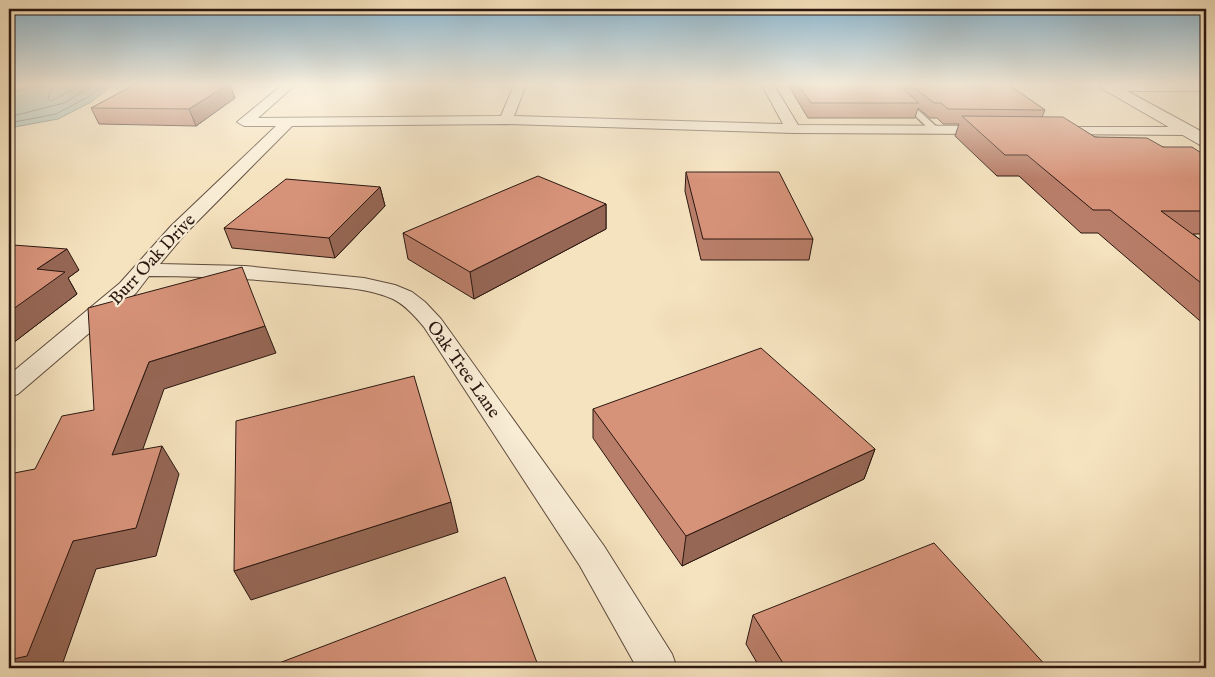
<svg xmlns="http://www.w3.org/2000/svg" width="1215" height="677" font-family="'IM FELL English',serif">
  <rect width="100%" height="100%" fill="#f5e2be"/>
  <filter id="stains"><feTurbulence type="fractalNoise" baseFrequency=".004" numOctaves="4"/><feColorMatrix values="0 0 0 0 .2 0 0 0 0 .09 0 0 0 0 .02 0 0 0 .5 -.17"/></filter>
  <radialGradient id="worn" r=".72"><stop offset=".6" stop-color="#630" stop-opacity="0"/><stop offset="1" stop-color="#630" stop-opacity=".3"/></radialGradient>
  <path fill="#9cbdb5" stroke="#6e7b73" d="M57,85h55l-21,17 -33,17 -49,9v-35l20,-6z"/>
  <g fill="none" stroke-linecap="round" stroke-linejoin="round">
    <path stroke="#636a62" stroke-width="1" d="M52,85l-4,13 3,3 31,-16
      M9,117l55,-14 30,-18
      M9,123l47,-9 32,-17 16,-12"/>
    <defs>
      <path id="service" d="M884,85h6l48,43v4h-6z"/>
      <path id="minor" d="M282,85h13l-37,33 243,-2 13,-31h12l-12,31 269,8 -21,-39h12l24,40 191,1 5,1 2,3 -2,3 -5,1 -196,-1 -287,-9 -214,2 -107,108 -25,30 85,2 119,12 31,7 17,7 13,10 16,17 163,227 68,108 5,14h-40l-57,-102 -156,-239c-9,-11 -19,-22 -31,-28 -27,-12 -59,-12 -87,-15 -52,-5 -104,-8 -157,-8l-13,17 -118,101 -9,3v-22l111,-92 51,-57 105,-100h-32l-7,-4z
        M1104,85h102v6h-97l-4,-1 -2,-3z
        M1053,127h136l5,1 2,3 -2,3 -5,1 -141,-1 -2,-3 2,-3z"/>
      <path id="tertiary" d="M1099,85h17l90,49v12l-6,-1 -99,-57z"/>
    </defs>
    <use href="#service" stroke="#5d4a3c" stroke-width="3"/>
    <use href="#minor" stroke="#5d4a3c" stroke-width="2"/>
    <use href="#tertiary" stroke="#5d4a3c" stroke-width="2"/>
    <use href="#service" fill="#f8ecd5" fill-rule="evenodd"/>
    <use href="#minor" fill="#f8ecd5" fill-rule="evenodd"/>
    <use href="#tertiary" fill="#f8ecd5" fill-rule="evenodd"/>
  </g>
  <path fill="#b97e69" stroke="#2a1710" d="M134,85h96l5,13 -39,28 -97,-2 -8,-16z
    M788,85h221l36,25 -3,7 53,20 68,10 43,9v78h-13l13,10v82l-108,-93h-17l-62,-57h-22l-42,-40 4,-12h-16l-6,-6h-7l-12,-10 -3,10h-107z
    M686,172l127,67 -4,21h-108l-16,-69z
    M380,187l5,19 -50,52 -103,-10 -8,-20z
    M606,204v25l-132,70 -66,-40 -5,-26z
    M9,247l70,23 -11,8 9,16 -64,49h-4z
    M593,409l282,40 -11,30 -182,87 -89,-128z
    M753,615l295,53h-288l-14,-24z"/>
  <path fill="#966755" stroke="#2a1710" d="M227,85h3l5,13 -39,28 -7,-17z
    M380,187l5,19 -50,52 -6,-20z
    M606,204v25l-132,70 -4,-27z
    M67,249l12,21 -11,8 9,16 -64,49 -4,-5v-26l28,-43z
    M265,326l11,27 -112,36 -33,94 -19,-28 37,-93z
    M162,446l17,28 -23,82 -60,13 -35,99h-52v-8l64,-119z
    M875,449l-11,30 -182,87 4,-30z
    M451,502l7,30 -207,68 -17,-29z"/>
  <path fill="#d7937a" stroke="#2a1710" d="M134,85h93l-38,24 -98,-1z
    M798,85h101l20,18h-108z
    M911,85h98l36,25 -97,-1 -7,-6h-7z
    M962,116l101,1 32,20 52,1 16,9h29l14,9v55h-45l45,33v43l-96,-77h-17l-66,-55h-22z
    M686,172h93l34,67h-110z
    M538,176l68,28 -136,68 -67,-39z
    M286,179l94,8 -51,51 -105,-10z
    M13,245l54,4 -30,20 28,3 -56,40v-65z
    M242,267l23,59 -116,36 -37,93 50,-9 -26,82 -63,13 -46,115 -18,4v-186l26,-5 27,-53 32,-6 -6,-102z
    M761,348l114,101 -189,87 -93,-127z
    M414,376l37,126 -217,69 2,-150z
    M934,543l114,125h-262l-33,-53z
    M505,577l34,91h-273z"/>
  <linearGradient id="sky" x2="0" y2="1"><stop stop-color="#89b8d4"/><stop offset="0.47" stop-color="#faf2e2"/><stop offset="1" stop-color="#faf2e2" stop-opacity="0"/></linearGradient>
  <rect width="1215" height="179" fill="url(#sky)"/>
  <g text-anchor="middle" stroke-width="4.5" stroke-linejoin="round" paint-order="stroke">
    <g font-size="18" fill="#2a1710" stroke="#f8ecd5">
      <text transform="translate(152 259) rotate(-47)" y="6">Burr Oak Drive</text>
      <text transform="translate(464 369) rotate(55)" y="6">Oak Tree Lane</text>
    </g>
  </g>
  <rect width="1215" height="677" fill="none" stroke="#f5e2be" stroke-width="30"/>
  <rect x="10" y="10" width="1195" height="657" fill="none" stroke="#2a1710" stroke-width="2.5"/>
  <rect x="15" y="15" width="1185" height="647" fill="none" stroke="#2a1710"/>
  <rect width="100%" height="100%" filter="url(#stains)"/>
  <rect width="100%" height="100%" fill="url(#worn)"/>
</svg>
